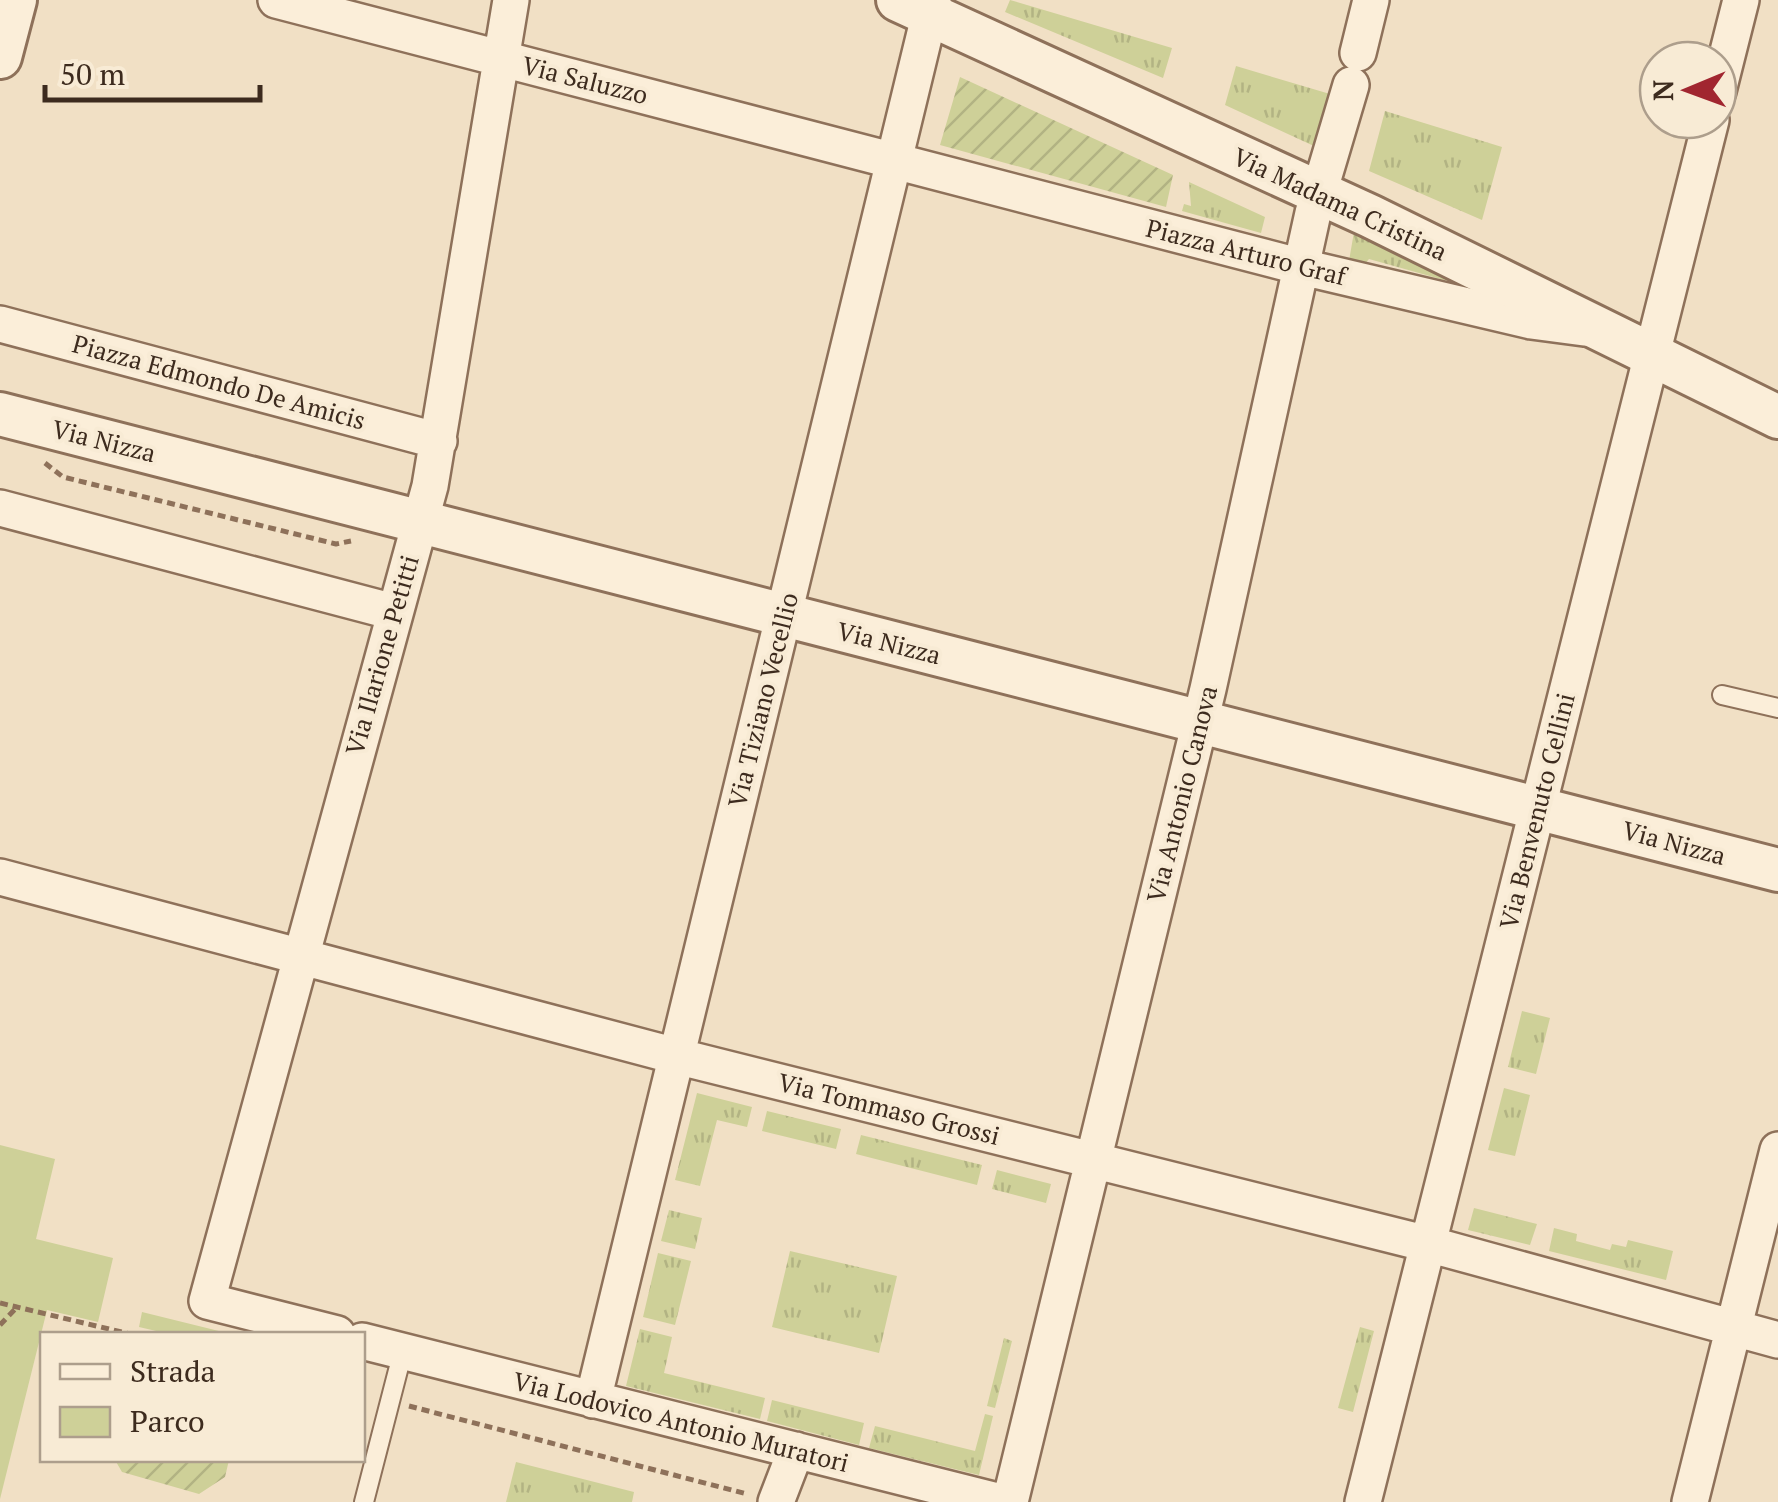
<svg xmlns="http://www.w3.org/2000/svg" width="1778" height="1502" font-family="'PT Serif',serif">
  <defs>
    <pattern id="grass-tufts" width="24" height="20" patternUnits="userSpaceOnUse" patternTransform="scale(2.5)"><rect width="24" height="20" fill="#ced098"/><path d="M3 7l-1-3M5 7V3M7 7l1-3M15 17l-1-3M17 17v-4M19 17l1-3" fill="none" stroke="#b2b383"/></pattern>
    <pattern id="garden-furrows" width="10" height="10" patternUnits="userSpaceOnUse" patternTransform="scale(2.5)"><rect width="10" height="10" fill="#ced098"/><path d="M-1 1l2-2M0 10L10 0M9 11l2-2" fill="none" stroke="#b2b383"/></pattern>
  </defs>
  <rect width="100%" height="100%" fill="#f1e0c5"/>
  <path fill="url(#grass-tufts)" d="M1010,0l162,48 -9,30 -158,-66z
    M1236,66l94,28 -14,53 -91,-42z
    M1385,111l117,36 -20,73 -113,-49z
    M1189,182l76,35 -4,16 -79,-22 2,-7 7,2z
    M1355,226l114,61 -100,-28 -5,6 -15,-4z
    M1522,1011l28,7 -14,56 -28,-7z
    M1504,1088l26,7 -15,61 -27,-6z
    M697,1093l55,14 -5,20 -30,-7 -17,66 -25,-6z
    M767,1111l74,18 -5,20 -74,-18z
    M861,1135l121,30 -5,20 -121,-31z
    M997,1170l54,14 -5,19 -54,-14z
    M1474,1208l63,16 -7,21 -62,-15z
    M669,1210l33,8 -7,31 -34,-8z
    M1554,1228l23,6 -1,7 34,9 2,-6 14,3 2,-7 45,11 -7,29 -117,-29z
    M790,1251l107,25 -18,77 -107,-26z
    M658,1253l33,8 -16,64 -32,-8z
    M142,1312l89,22h-62l-30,-7z
    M1360,1327l14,4 -21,81 -15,-4z
    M640,1329l32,8 -8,36 101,25 -5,21 -134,-33z
    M1004,1338l8,3 -17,67 -8,-2z
    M772,1400l92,23 -5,22 -92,-24z
    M985,1414l8,2 -14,59 -110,-27 6,-22 100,25z
    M516,1462l118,30 -2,10h-126z"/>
  <path fill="#ced098" d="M0,1145l55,14 -19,80 77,19 -15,64 -51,-12 -47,189z"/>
  <path fill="url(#garden-furrows)" d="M960,77l213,98 -7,32 -226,-62z
    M115,1460h114l-4,17 -26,17 -77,-22z"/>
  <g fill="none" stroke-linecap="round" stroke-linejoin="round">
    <defs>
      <path id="service" d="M1722,695l56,13
        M364,1502l39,-151"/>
      <path id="minor" d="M276,0l1026,267 229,54 53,7
        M1358,53l13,-53
        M1718,91l23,-91
        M0,324l439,117
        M0,508l394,104
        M0,877l676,179 752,188 350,96
        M337,1334l-130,-33 223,-815 81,-486
        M362,1341l639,161
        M593,1400l340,-1400
        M776,1502l20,-52
        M1010,1502l198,-813 105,-476 38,-128
        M1363,1502l348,-1382
        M1690,1502l88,-352"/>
      <path id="tertiary" d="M898,0l472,216 408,201
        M0,57l15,-57
        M0,414l1778,456"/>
    </defs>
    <use href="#service" stroke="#8e715a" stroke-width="22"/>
    <use href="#minor" stroke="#8e715a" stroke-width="40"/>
    <use href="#tertiary" stroke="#8e715a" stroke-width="48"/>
    <path stroke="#8e715a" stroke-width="5" stroke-dasharray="8 5" stroke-linecap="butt" d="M45,463l18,14 273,67 15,-3
      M0,1303l130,31
      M0,1325l18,-19
      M409,1406l338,88"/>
    <use href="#service" stroke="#fbeed9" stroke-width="18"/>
    <use href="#minor" stroke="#fbeed9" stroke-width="35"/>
    <use href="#tertiary" stroke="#fbeed9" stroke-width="42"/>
  </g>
  <g text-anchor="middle" stroke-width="8" stroke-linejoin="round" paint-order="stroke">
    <g font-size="25" fill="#3d2b1e" stroke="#f8ebd5">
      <text transform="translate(585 80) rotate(14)" y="9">Via Saluzzo</text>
      <text transform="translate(1340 204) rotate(25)" y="9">Via Madama Cristina</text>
      <text transform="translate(1246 252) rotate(14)" y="9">Piazza Arturo Graf</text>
      <text transform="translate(219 382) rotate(15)" y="9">Piazza Edmondo De Amicis</text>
      <text transform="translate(104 441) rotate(14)" y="9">Via Nizza</text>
      <text transform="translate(889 643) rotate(14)" y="9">Via Nizza</text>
      <text transform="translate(382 655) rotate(-74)" y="9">Via Ilarione Petitti</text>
      <text transform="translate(763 700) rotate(-76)" y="9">Via Tiziano Vecellio</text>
      <text transform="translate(1182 794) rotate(-76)" y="9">Via Antonio Canova</text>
      <text transform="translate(1537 811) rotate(-76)" y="9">Via Benvenuto Cellini</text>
      <text transform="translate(1674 843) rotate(15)" y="9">Via Nizza</text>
      <text transform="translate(889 1109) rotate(14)" y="9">Via Tommaso Grossi</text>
      <text transform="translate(681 1422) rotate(14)" y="9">Via Lodovico Antonio Muratori</text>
    </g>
  </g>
  <rect x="40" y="1332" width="325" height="130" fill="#f8ebd5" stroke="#ad9e8c" stroke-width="2.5"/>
  <rect x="60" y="1364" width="50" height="15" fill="#fbeed9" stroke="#ad9e8c" stroke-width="2.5"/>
  <text x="130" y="1382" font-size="30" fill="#3d2b1e">Strada</text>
  <rect x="60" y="1407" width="50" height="30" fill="#ced098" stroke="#ad9e8c" stroke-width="2.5"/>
  <text x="130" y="1432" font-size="30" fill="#3d2b1e">Parco</text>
  <g transform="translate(1688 90) rotate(269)"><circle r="48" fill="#f8ebd5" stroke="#ad9e8c" stroke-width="2.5"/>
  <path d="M0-8L18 38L0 25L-18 38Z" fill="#a12630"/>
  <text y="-15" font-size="28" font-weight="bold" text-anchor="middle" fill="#3d2b1e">N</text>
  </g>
  <path d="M45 85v15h215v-15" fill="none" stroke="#3d2b1e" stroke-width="5"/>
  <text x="60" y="85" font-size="30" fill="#3d2b1e" stroke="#f8ebd5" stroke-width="8" paint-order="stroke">50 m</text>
</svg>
